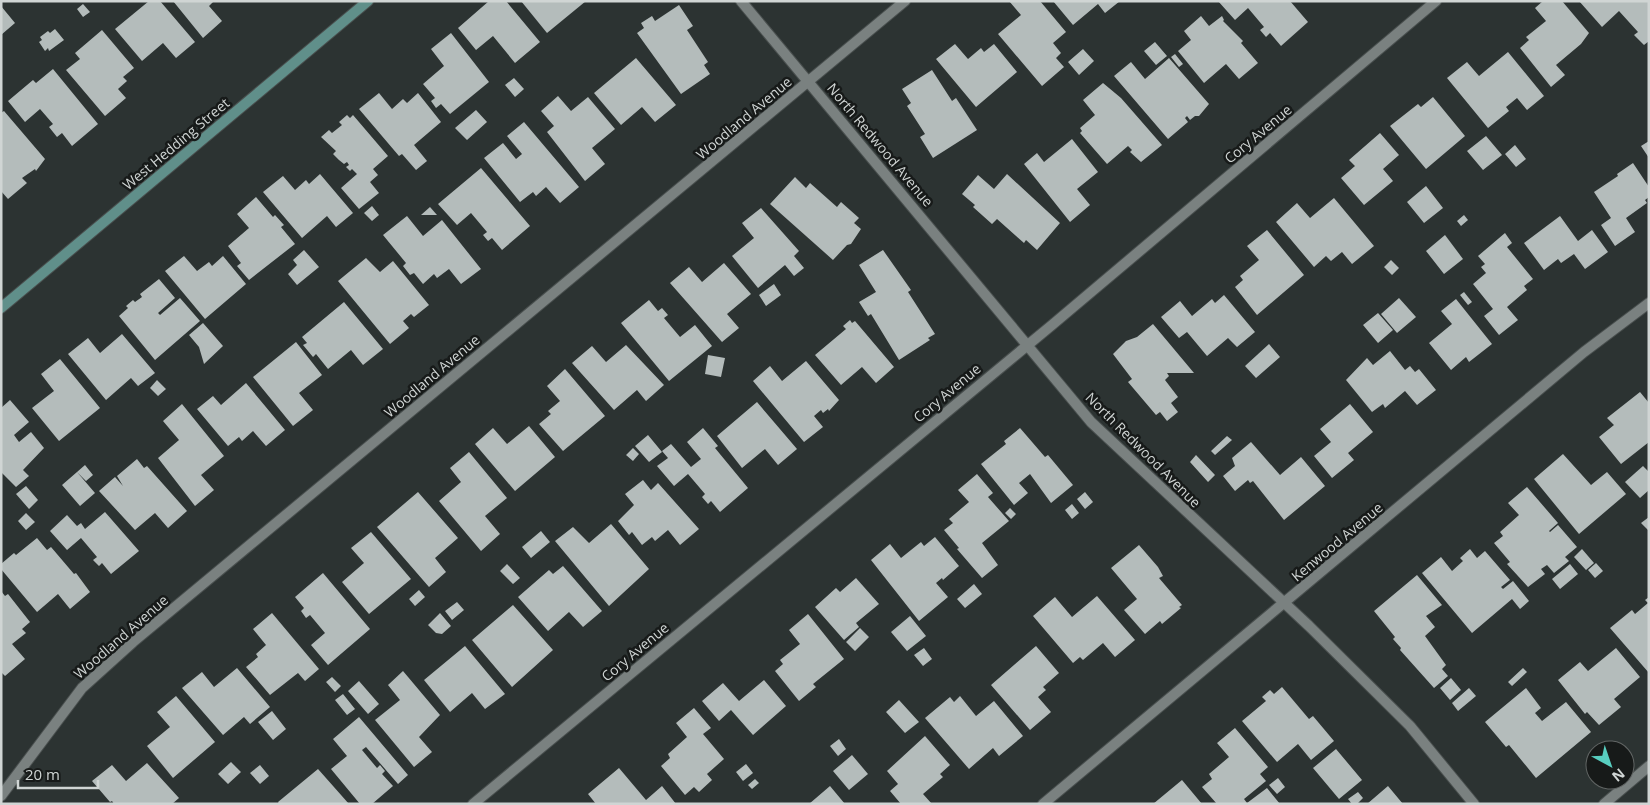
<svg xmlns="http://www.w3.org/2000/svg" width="1650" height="805" font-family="'Open Sans',sans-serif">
  <rect width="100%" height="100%" fill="#2c3332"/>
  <path fill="#b4bcbb" d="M149,1h11l35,41 -19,16 -13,-15 -21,18 -27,-32z
    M173,1h41l-5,5 13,15 -19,17z
    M489,1h17l34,41 -25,21 -22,-27 -17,14 -18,-22z
    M521,1h65l-39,32z
    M1009,1h31l26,31 -13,11 8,10 -5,5 8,9 -22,19 -44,-52 23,-19z
    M1053,1h67l-15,12 -7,-9 -25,21z
    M1218,1h72l18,21 -27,24 -11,-13 -4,4 -6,-7 4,-3 -16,-19 -13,12z
    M1543,1h19l27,32 -8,11 -25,21 9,10 -14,12 -31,-39 9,-8 -3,-3 20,-16 -11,-13z
    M1579,1h70v40l-5,4 -10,-10 4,-3 -19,-21 -17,16z
    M83,4l7,8 -7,5 -6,-8z
    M679,5l14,21 -6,4 21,32 -4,3 6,9 -29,20 -44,-61 7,-5 -3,-5 11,-7 3,5z
    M1,6l14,17 -14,12z
    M1201,16l8,10 13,-10 2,4 -1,1 20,20 -2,2 17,20 -19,16 -13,-15 -22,19 -26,-32 13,-11 -7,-9z
    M55,29l9,11 -15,11 -1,-3 -3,3 -6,-9 3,-2 -2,-3 8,-6 2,2z
    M102,30l32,38 -11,9 4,4 -9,8 8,9 -21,18 -39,-46 14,-11 -5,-6z
    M451,33l38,49 -39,32 -9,-10 -5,4 -5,-7 4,-3 -12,-14 21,-18 -13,-17z
    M1155,42l12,14 -11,9 -12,-14z
    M955,44l13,15 13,-11 3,4 10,-8 23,28 -41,35 -40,-48z
    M1083,49l11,12 -15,14 -11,-13z
    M1508,52l36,44 -17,14 -10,-12 -11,9 3,4 -21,17 -41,-50 20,-16 12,14z
    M1175,54l8,10 -4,3 -8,-10z
    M636,58l40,47 -21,17 -13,-15 -21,18 -27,-32z
    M1169,58l40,46 -10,12h-4l-5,4 -3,-4 -2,2 3,4 -20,17 -54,-63 17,-14 14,17z
    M53,69l45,55 -26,22 -10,-13 -5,4 -8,-10 4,-3 -13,-15 -15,13 -17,-21 25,-21 3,3z
    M932,70l20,31 4,-3 21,32 -44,28 -13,-21 5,-3 -18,-28 4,-3 -9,-14z
    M514,78l10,11 -9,8 -10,-12z
    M1103,83l18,15 41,47 -21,17 -11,-10 2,-2 -4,-4 -21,18 -27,-31 2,-2 -2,-3 15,-13 -12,-15z
    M379,93l13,16 11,-10 4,4 11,-10 23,29 -27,23 13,16 -11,9 -14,-16 -3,2 -40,-47z
    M558,96l13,15 17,-14 27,32 -23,19 13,16 -20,17 -38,-49 7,-6 -13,-15z
    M1433,97l32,39 -39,33 -36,-43 28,-22 3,3z
    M476,110l11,12 -20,18 -12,-12z
    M4,111l41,48 -9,12 -1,-2 -13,9 5,5 -19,16 -7,-8v-78z
    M347,115l3,3 3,-3 35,41 -15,13 5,6 -8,7 9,11 -20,16 -18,-21 16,-14 -5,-5 -2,2 -4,-4 3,-2 -2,-3 -3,2 -5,-4 -6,-6 3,-3 -15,-14 8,-7 3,3 10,-8 -3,-3z
    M524,122l55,65 -19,16 -14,-16 -10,9 -3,-4 -13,10 -36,-44 19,-15 13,16 6,-5 -15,-18z
    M1380,133l19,22 -16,14 10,12 -29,24 -23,-27 14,-12 -6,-6z
    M1486,136l16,19 -19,15 -16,-19z
    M1072,139l26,33 -21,17 13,16 -20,17 -46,-58 13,-11 7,9z
    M1649,141v17l-8,-12z
    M1515,145l11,14 -10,8 -11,-13z
    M1633,163l16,24v10l-4,3 2,3 -21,15 9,14 -20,14 -14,-21 10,-7 -17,-26 24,-16 -1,-2z
    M481,168l49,58 -28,24 -10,-12 -4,3 -5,-6 4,-3 -16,-19 -14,12 -19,-21z
    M320,174l33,39 -17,14 -9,-11 -25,22 -39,-46 20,-16 12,14 11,-10 3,4z
    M1007,174l53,49 -23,27 -11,-10 -2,3 -27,-24 -5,5 -19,-17 2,-2 -13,-11 16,-19 16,14z
    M795,177l11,11 4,-5 27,24 4,-5 18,16 -5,5 7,6 -10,15 -4,1 -14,15 -63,-56z
    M1426,186l17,22 -19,15 -17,-21z
    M256,197l17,20 2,-2 9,10 -3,2 14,17 -46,36 -12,-14 4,-3 -13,-17 21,-18 -12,-14z
    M1334,198l40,48 -22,18 -10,-12 -11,9 -5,-5 -12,11 -38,-45 21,-19 13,15z
    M372,206l7,9 -7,6 -8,-8z
    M430,207l7,8h-16z
    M761,208l38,43 -5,5 10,12 -10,8 -9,-11 -27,23 -26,-32 22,-18 -12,-15z
    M1464,215l4,5 -7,6 -4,-5z
    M407,216l16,20 19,-16 39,49 -20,15 -12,-15 -12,9 -3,-4 -11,10 -9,-11 -4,2 -7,-9 3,-3 -23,-28z
    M1560,216l18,25 14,-11 16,22 -23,17 -11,-15 -13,9 -3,-4 -14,11 -20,-27z
    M1267,230l37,45 -47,40 -22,-28 8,-7 -3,-4 19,-16 -12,-14z
    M1505,233l7,10 -5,4 26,32 -9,7 3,4 -20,17 11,13 -19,15 -15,-19 9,-7 -20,-25 13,-11 -5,-6 4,-3 -7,-8z
    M1445,235l18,24 -19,15 -18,-23z
    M304,250l15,17 -22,18 -9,-11 9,-9 -4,-5z
    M883,250l28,40 -3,2 27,42 -7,4 2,2 -31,20 -28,-46 -3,2 -9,-14 17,-10 -17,-27z
    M184,256l13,15 12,-9 3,4 11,-10 23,28 -41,35 -40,-48z
    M366,258l14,14 13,-11 36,44 -15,12 -3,-3 -8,7 6,7 -19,16 -52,-63z
    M1391,260l8,8 -7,7 -8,-8z
    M724,263l27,31 -24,20 12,14 -17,14 -52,-59 19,-16 13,15z
    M159,279l16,19 -17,15 2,2 20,-17 20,23 -45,39 -36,-44 9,-8 -2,-2 7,-6 2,2 7,-5 -2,-3z
    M774,284l7,11 -15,11 -7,-11z
    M1464,292l8,10 -4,3 -8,-10z
    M1224,295l31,37 -18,15 -9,-9 -21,18 -20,-24 -8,6 -18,-21 19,-16 12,15 20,-17 3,4z
    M1399,298l17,19 -19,16 -16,-19z
    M1456,299l36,45 -23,18 -3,-5 -15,13 -22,-27 23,-19 -11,-13z
    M649,300l9,11 4,-3 6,7 -4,3 16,19 15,-12 17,21 -43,35 -48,-58z
    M344,302l39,47 -20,16 -12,-15 -23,19 -12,-15 -3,3 -10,-12 4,-2 -5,-6z
    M1378,313l15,17 -15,13 -15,-18z
    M850,320l2,3 3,-2 39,46 -18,16 -14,-16 -21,18 -26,-30 31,-26 -3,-3z
    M203,323l20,23 -19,18 -5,-17 -10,-12z
    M1153,324l41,49h-27l2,3 -4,4 13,17 -7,6 7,9 -11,9 -7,-9 -4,3 -28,-33 4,-3 -19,-25 13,-13 11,-4z
    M122,334l33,39 -17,13 -7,-8 -25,22 -38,-46 20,-16 12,15z
    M296,342l26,33 -23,18 14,17 -20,16 -40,-49z
    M1269,344l11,13 -24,21 -11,-12z
    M626,345l38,40 -18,16 -9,-11 -23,20 -42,-47 20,-17 14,16z
    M1390,351l15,19 5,-4 5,6 4,-3 17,21 -19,15 -12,-14 -20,17 -2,-4 -11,8 -26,-32 21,-22 6,7z
    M708,355l17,3 -4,19 -16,-3z
    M60,359l40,49 -41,33 -27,-33 22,-17 -13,-17z
    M806,361l33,39 -10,11 -1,-2 -5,4 -2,-3 -7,6 9,11 -19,15 -51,-61 17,-15 12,15z
    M565,369l40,47 -42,35 -24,-27 12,-10 -3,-3 12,-10 -13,-15z
    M157,380l9,9 -8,7 -8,-8z
    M246,383l39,47 -19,16 -13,-15 -11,10 -3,-4 -11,9 -31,-37 16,-13 8,9z
    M1640,392l9,11v39l-28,22 -22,-27 15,-12 -7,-7z
    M10,400l19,22 -15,13 5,7 12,-10 13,16 -21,22 6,6 -13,11 -15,-15v-64z
    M757,402l40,47 -19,16 -13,-16 -23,19 -25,-32z
    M182,404l42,52 -23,19 13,15 -19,16 -37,-48 21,-18 -16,-19z
    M1350,404l23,28 -25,21 6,7 -22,18 -18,-22 17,-14 -11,-13z
    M529,426l26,31 -40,34 -40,-47 18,-16 14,16z
    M703,428l15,18 -3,2 33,40 -28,24 -9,-11 -3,3 -6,-7 3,-3 -17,-20 -14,12 -17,-20 11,-8 -6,-7 9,-7 20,23 10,-8 -14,-17z
    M1020,428l25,29 3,-2 25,30 -22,18 -21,-29 -11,9 9,10 -14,12 -33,-41 25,-20 -2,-3z
    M648,435l14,17 -13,10 -14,-16z
    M1227,436l5,4 -17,15 -4,-4z
    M1251,442l29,33 21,-18 24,29 -41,34 -31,-39 -3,2 -2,-3 -13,11 -12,-15 12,-10 -3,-8z
    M633,448l6,6 -6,7 -7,-6z
    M469,452l38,46 -22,18 15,18 -19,17 -42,-50 22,-19 -11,-14z
    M1563,454l28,31 16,-13 19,22 -47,40 -45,-55z
    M1196,455l19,20 -7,7 -18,-20z
    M137,459l7,9 3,-2 40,45 -19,17 -13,-15 -20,17 -36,-39 16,-14 8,9 -6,-10z
    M85,465l8,10 -7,6 -9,-9z
    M1643,466l6,6v18l-9,8 -15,-16z
    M77,472l18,21 -15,13 -18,-21z
    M977,474l16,19 -5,4 21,24 -27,22 16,22 -16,13 -25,-29 2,-1 -15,-18 9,-7 -4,-4 20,-17 -11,-12z
    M643,480l8,10 7,-7 41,46 -19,16 -12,-15 -13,11 -3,-4 -10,8 -10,-13 -3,3 -11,-14 16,-16 -9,-11z
    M26,486l12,14 -9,9 -13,-15z
    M1527,487l31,36 -9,8 1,1 8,-7 19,22 -12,10 4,4 -15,12 -7,-8 -6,4 4,5 -17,13 -21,-23 3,-2 -16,-19 9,-7 -3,-4 19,-17 -11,-12z
    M418,492l40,46 -23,20 11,14 -17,15 -52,-60z
    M1085,492l8,10 -8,7 -8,-10z
    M1072,504l7,9 -7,6 -7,-9z
    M1010,508l6,6 -5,5 -6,-6z
    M105,512l34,39 -28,23 -9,-11 -3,3 -6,-6 4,-3 -16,-19 -14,12 -17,-19 17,-16 10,11 4,-3 4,6z
    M26,513l9,9 -9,8 -8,-9z
    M1649,517v12l-1,1 -7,-7z
    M611,524l38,45 -40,37 -54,-65 18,-14 16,16z
    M541,531l9,11 -19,16 -9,-11z
    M371,532l40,47 -42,35 -27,-32 22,-19 -13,-15z
    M935,537l24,29 -16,14 -1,-2 -6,5 12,14 -29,24 -48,-61 19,-16 11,14 20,-16 3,4z
    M37,538l10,12 4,-3 23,27 2,-1 14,19 -20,17 -12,-15 -21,18 -36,-43v-5l13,-11 2,2z
    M1139,545l19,22 5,9 -4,2 23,27 -3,2 2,1 -19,16 -2,-3 -15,13 -21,-24 13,-11 -26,-31z
    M1470,549l7,9 8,-7 25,29 -9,7 2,2 10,-8 16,20 -9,8 -8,-10 -40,34 -50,-60 19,-16 11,14 11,-10 -3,-3z
    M1582,549l12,14 -8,7 -12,-13z
    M1596,563l7,8 -8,7 -7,-8z
    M507,564l13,14 -7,6 -13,-13z
    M1570,564l8,10 -18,15 -8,-10z
    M563,566l39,45 -19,16 -14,-15 -21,19 -30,-34 31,-27 4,4z
    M323,573l47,56 -42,36 -17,-20 14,-12 -15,-18 -4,3 -5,-7 3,-3 -9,-11z
    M1417,575l25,30 -16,11 9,11 -10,9 21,29 -4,4 6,7 -14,12 -34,-38 1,-2 -8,-9 2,-2 -21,-26z
    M856,578l23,26 -23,19 3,4 -15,13 -29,-33 21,-19 4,4z
    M974,584l8,10 -17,14 -8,-9z
    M419,590l6,7 -10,9 -6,-7z
    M1,591l4,5 3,-2 22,28 -8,7 4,4 -14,11 13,15 -20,17 -4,-4z
    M1097,596l38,44 -20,17 -12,-14 -20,17 -3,-3 -7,6 -40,-47 22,-19 17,20z
    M1649,597v76l-39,-45 22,-18 3,4 13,-11 -3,-3z
    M457,602l7,8 -12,10 -7,-9z
    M513,605l40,45 -41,37 -40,-47z
    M272,613l47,56 -14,12 -7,-8 -28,22 -24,-28 12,-10 -2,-3 10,-9 -13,-16z
    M440,613l11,13 -9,8 -6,-1 -8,-8z
    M808,614l36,45 -31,25 3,3 -17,14 -24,-30 8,-7 -3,-4 20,-16 -11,-14z
    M910,616l16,20 -19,15 -16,-19z
    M860,628l9,9 -14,14 -9,-9z
    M465,646l40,48 -20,15 -13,-16 -22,19 -26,-32z
    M1036,646l23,27 -16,14 3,3 -8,7 13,15 -21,18 -39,-45z
    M924,648l8,11 -9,7 -9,-11z
    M1616,648l24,29 -26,22 7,8 -22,18 -12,-13 -2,2 -27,-34 22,-18 8,9z
    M237,668l33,39 -20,17 -6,-7 -21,18 -41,-47 20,-16 12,15z
    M1523,668l4,4 -15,14 -4,-4z
    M403,671l37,44 -21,22 13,15 -18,15 -39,-47 25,-20 -12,-15z
    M332,677l9,9 -6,6 -9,-10z
    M1451,678l10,12 -11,10 -10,-12z
    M764,680l22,26 -33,29 -22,-25 -12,11 -17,-20 21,-18 16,18z
    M359,681l20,23 -11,10 -20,-23z
    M1282,687l27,32 4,-3 21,25 -23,19 -13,-16 -21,18 -35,-41 24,-20 -4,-4 8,-7 4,4z
    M1469,688l7,8 -18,15 -6,-8z
    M1526,688l15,20 -6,5 7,8 24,-19 25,30 -55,46 -27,-33 -3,2 -21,-25z
    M343,694l12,15 -8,6 -12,-15z
    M176,696l39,46 -42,36 -26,-32 23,-19 -13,-15z
    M960,696l16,20 18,-15 29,35 -24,20 -6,-8 -24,21 -44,-51 25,-21 4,5z
    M899,700l20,22 -14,11 -19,-21z
    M694,708l17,20 -8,6 21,25 -17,15 5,6 -13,12 -5,-5 -9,8 -24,-29 9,-8 -2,-4 19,-17 -11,-14z
    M272,711l14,18 -13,11 -15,-18z
    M359,717l49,58 -10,9 -32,-37 -4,3 15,18 3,-3 5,6 -3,3 11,12 -21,18h-12l-29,-35 16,-13 -14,-17z
    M1235,728l33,39 -8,7 6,7 -22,18 3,4 20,-15 13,16h-63l-15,-17 10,-8 -3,-5 20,-17 -12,-14z
    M925,736l25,29 -10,9 3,3 -20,17 9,10h-31l-11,-13 8,-7 -11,-13z
    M839,739l7,10 -8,7 -8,-10z
    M1336,749l26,31 -23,19 -26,-31z
    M852,755l16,19 -19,16 -16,-19z
    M231,762l10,10 -13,12 -10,-10z
    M147,763l32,35 -7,6h-58l-2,-3 -2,1 -18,-21 20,-16 14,16z
    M746,764l7,9 -10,8 -7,-9z
    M260,765l9,11 -9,8 -10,-11z
    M619,768l27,32 16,-14 14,18h-80l-8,-10z
    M318,769l31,35h-70l-1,-2z
    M1278,778l7,9 -8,7 -8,-9z
    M755,779l4,4 -7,6 -4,-4z
    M1182,780l20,24h-49z
    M830,786l15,18h-36z
    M1388,786l15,18h-36z
    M1358,792l5,6 -6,6h-5l-4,-5z"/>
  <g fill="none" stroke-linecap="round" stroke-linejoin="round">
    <defs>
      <path id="street" d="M741,1l350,421 218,204 101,100 64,78
        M1,796l81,-108 51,-46 772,-641
        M473,804l579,-479 384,-324
        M1043,804l541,-452 65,-49
        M1604,804l45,-38"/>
      <path id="secondary" d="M1,308l367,-307"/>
    </defs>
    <use href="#street" stroke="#494f4e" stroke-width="12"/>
    <use href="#secondary" stroke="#494f4e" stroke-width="12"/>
    <use href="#street" stroke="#7a8180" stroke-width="10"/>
    <use href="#secondary" stroke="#608f8a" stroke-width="10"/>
  </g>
  <g text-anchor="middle" stroke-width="5" stroke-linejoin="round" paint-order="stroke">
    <g font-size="14" fill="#d0d5d4" stroke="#171a19">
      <text transform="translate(744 118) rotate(-40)" y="5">Woodland Avenue</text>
      <text transform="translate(1258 134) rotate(-40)" y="5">Cory Avenue</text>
      <text transform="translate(176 144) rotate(-40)" y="5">West Hedding Street</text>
      <text transform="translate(880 145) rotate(50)" y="5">North Redwood Avenue</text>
      <text transform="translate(432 376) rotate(-40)" y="5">Woodland Avenue</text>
      <text transform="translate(947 393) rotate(-40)" y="5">Cory Avenue</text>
      <text transform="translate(1143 450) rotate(45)" y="5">North Redwood Avenue</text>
      <text transform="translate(1337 542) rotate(-40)" y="5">Kenwood Avenue</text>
      <text transform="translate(121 637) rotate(-41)" y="5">Woodland Avenue</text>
      <text transform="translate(635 652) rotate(-40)" y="5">Cory Avenue</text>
    </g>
  </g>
  <rect width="1650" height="805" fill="none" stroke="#d0d5d4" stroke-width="5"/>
  <g transform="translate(1610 765) rotate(140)"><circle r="24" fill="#171a19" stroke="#616564"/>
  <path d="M0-4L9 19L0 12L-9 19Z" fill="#58cec0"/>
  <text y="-8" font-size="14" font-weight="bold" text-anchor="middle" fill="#d0d5d4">N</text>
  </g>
  <path d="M18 780v8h80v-8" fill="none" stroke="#d0d5d4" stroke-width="2.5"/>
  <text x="25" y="780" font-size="15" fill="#d0d5d4" stroke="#171a19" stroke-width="4" paint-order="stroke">20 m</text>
</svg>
